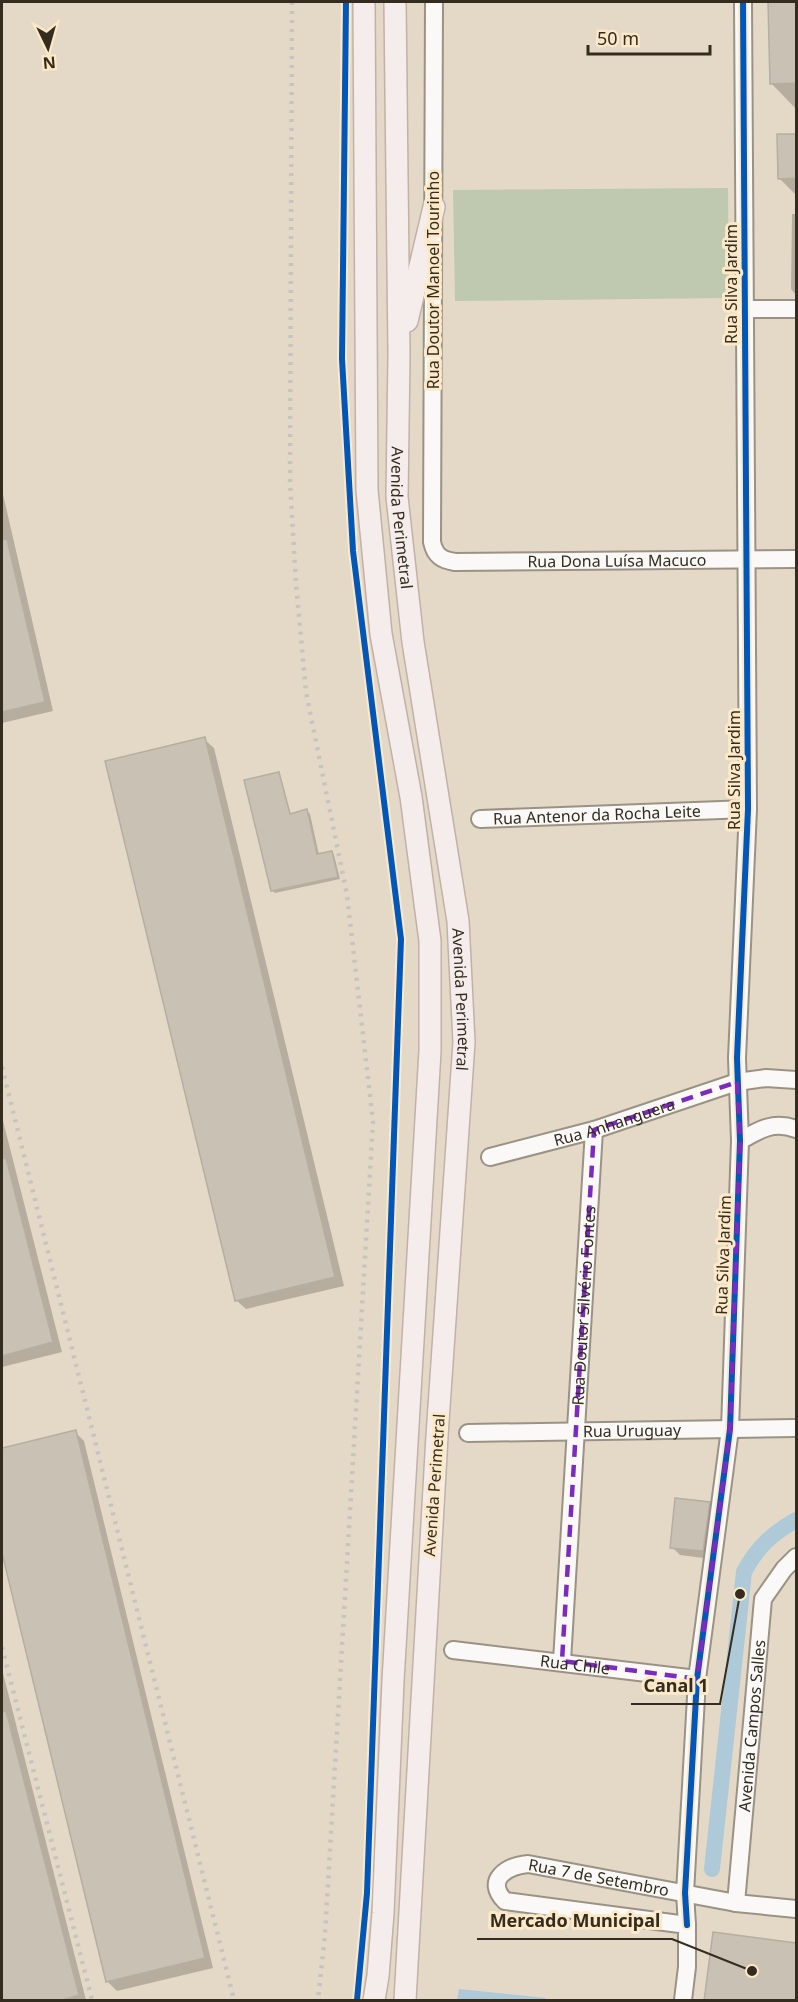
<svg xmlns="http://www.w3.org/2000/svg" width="798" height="2002" font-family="'Noto Sans',sans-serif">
  <rect width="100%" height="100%" fill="#e4d9c7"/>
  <path fill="#bfc9b0" d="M728,188l1,110 -274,3 -2,-111z"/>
  <path fill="#aec9d8" d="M459,1989l87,9 -1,2h-88z"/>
  <path fill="#0003" d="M770,2h26v107l-25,-26z
    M796,135v60l-17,-17 -1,-42z
    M792,214h4v81l-5,-6z
    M2,490l51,221 -51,12z
    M204,739l10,9 130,538 -98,23 -10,-9z
    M279,773l12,42 16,-4 3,3 9,41 12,-2 3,2 6,24 -65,14 -3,-3z
    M2,1117l60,235 -60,15z
    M75,1432l9,9 129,527 -96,23 -10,-10 -105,-434v-98z
    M709,1503l9,8 -7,48 -31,-4 -8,-8z
    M2,1669l84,331h-84z
    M714,1933l82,11v56h-91z"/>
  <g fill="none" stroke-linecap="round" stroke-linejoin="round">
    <path stroke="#aec9d8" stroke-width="16" d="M712,1869l32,-297c13,-25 28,-38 52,-52"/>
  </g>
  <path fill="#c9c1b3" stroke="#b6aea0" stroke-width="1.5" d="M768,2h28v81l-26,1z
    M777,134h19v44l-18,1z
    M7,539l38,163 -43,10v-172z
    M205,737l130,540 -100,24 -130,-540z
    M279,772l11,42 17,-5 10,45 15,-3 6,26 -67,14 -27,-111z
    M6,1158l47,184 -51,14v-197z
    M76,1430l129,528 -99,24 -104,-429v-105z
    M675,1498l35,4 -7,49 -33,-3z
    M6,1711l73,284 -20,6h-57v-289z
    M713,1932l83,11v58h-92z"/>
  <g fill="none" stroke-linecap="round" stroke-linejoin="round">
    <defs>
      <g id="minor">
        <path id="s1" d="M434,2l-2,540c3,14 10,18 23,20l341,-3"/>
        <path d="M745,309h51"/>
        <path id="s2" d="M480,819l268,-10"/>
        <path d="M740,1141c20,-12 34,-20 56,-12"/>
        <path id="s3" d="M490,1157l104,-27 143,-48 29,-4 30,2"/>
        <path id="s4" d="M468,1433l328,-5"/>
        <path id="s5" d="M453,1650l244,29"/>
        <path id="s6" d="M562,1661l32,-531"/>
        <path id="s7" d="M736,1903l27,-304 21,-30 12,-12"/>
        <path d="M687,1925l-2,-32 12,-214 33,-250 10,-288 -3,-83 11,-249 -5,-807"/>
        <path id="s8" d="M683,2000l4,-33v-42l-182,-24c-21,-21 2,-35 23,-37l208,39 60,6"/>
      </g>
      <g id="major">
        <path d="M364,2l3,488 14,144 30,163 19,144v110l-37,630 -10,232 -5,63 -4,24"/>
        <path id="s9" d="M395,2l4,352 -2,143 16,145 45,279 6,121 -27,394 -32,564"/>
        <path d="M407,321l27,-114"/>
      </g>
    </defs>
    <use href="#minor" stroke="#9a9284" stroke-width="20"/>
    <use href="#major" stroke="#c1b1a9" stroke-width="24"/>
    <use href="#minor" stroke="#fbf9f7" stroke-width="16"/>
    <use href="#major" stroke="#f5edec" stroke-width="21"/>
    <path stroke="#c7c4bf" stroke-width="4.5" stroke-dasharray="3 6" stroke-linecap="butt" d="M292,2l-2,479 6,103 10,108 41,203 26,227 -48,813 -7,65
      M2,1067l232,933
      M2,1647l90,353"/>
    <defs>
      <path id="cycleway" d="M346,2l-4,357 11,192 48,388 -34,954 -10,107
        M687,1925l-2,-32 12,-214 33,-250 10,-288 -3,-83 11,-249 -5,-807"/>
    </defs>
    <use href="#cycleway" stroke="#fde9c8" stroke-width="10"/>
    <use href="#cycleway" stroke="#0057b8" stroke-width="6"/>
  </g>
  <path fill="none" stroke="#7b2cbf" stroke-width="4.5" stroke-dasharray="12 8" stroke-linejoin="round" d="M737,1082l3,59 -10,288 -33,250 -135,-18 32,-531z"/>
  <g text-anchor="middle" stroke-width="6" stroke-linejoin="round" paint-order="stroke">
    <g font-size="16" fill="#332c1f" stroke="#fde9c8">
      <text transform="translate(433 280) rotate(-90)" y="6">Rua Doutor Manoel Tourinho</text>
      <text transform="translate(731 284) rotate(-90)" y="6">Rua Silva Jardim</text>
      <text dy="6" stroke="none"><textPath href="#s9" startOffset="516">Avenida Perimetral</textPath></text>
      <text dy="6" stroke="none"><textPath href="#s1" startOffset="735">Rua Dona Luísa Macuco</textPath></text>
      <text transform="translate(734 770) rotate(-90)" y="6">Rua Silva Jardim</text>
      <text dy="6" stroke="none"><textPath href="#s2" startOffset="117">Rua Antenor da Rocha Leite</textPath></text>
      <text dy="6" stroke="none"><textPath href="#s9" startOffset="1002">Avenida Perimetral</textPath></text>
      <text dy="6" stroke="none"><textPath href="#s3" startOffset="129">Rua Anhanguera</textPath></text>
      <text transform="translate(723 1255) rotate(-88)" y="6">Rua Silva Jardim</text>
      <text dy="6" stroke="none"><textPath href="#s6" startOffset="356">Rua Doutor Silvério Fontes</textPath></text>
      <text dy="6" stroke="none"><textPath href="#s4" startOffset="164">Rua Uruguay</textPath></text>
      <text transform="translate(434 1485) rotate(-86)" y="6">Avenida Perimetral</text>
      <text dy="6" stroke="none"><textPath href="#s5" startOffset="123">Rua Chile</textPath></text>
      <text dy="6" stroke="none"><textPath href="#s7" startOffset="178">Avenida Campos Salles</textPath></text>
      <text dy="6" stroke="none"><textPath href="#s8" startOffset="390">Rua 7 de Setembro</textPath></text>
    </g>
  </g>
  <path fill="none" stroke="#332c1f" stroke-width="2" d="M740 1594L720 1704H631M752 1971L672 1939H477"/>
  <g fill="#332c1f" stroke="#fde9c8" stroke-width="2">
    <circle cx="740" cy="1594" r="6"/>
    <circle cx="752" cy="1971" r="6"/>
  </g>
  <g font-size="18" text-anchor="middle" font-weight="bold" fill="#332c1f" stroke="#fde9c8" stroke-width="6" stroke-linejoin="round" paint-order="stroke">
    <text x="676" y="1692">Canal 1</text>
    <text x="575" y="1927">Mercado Municipal</text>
  </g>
  <rect width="798" height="2002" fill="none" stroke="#332c1f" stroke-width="6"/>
  <g transform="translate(48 48) rotate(175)" stroke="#fde9c8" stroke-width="4.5" paint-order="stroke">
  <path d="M0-4.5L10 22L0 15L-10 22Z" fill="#332c1f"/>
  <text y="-9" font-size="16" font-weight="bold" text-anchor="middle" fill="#332c1f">N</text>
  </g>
  <path d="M588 45v9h122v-9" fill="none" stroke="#332c1f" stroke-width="3"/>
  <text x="597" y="45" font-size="18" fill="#332c1f" stroke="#fde9c8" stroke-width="4.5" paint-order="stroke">50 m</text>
</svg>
